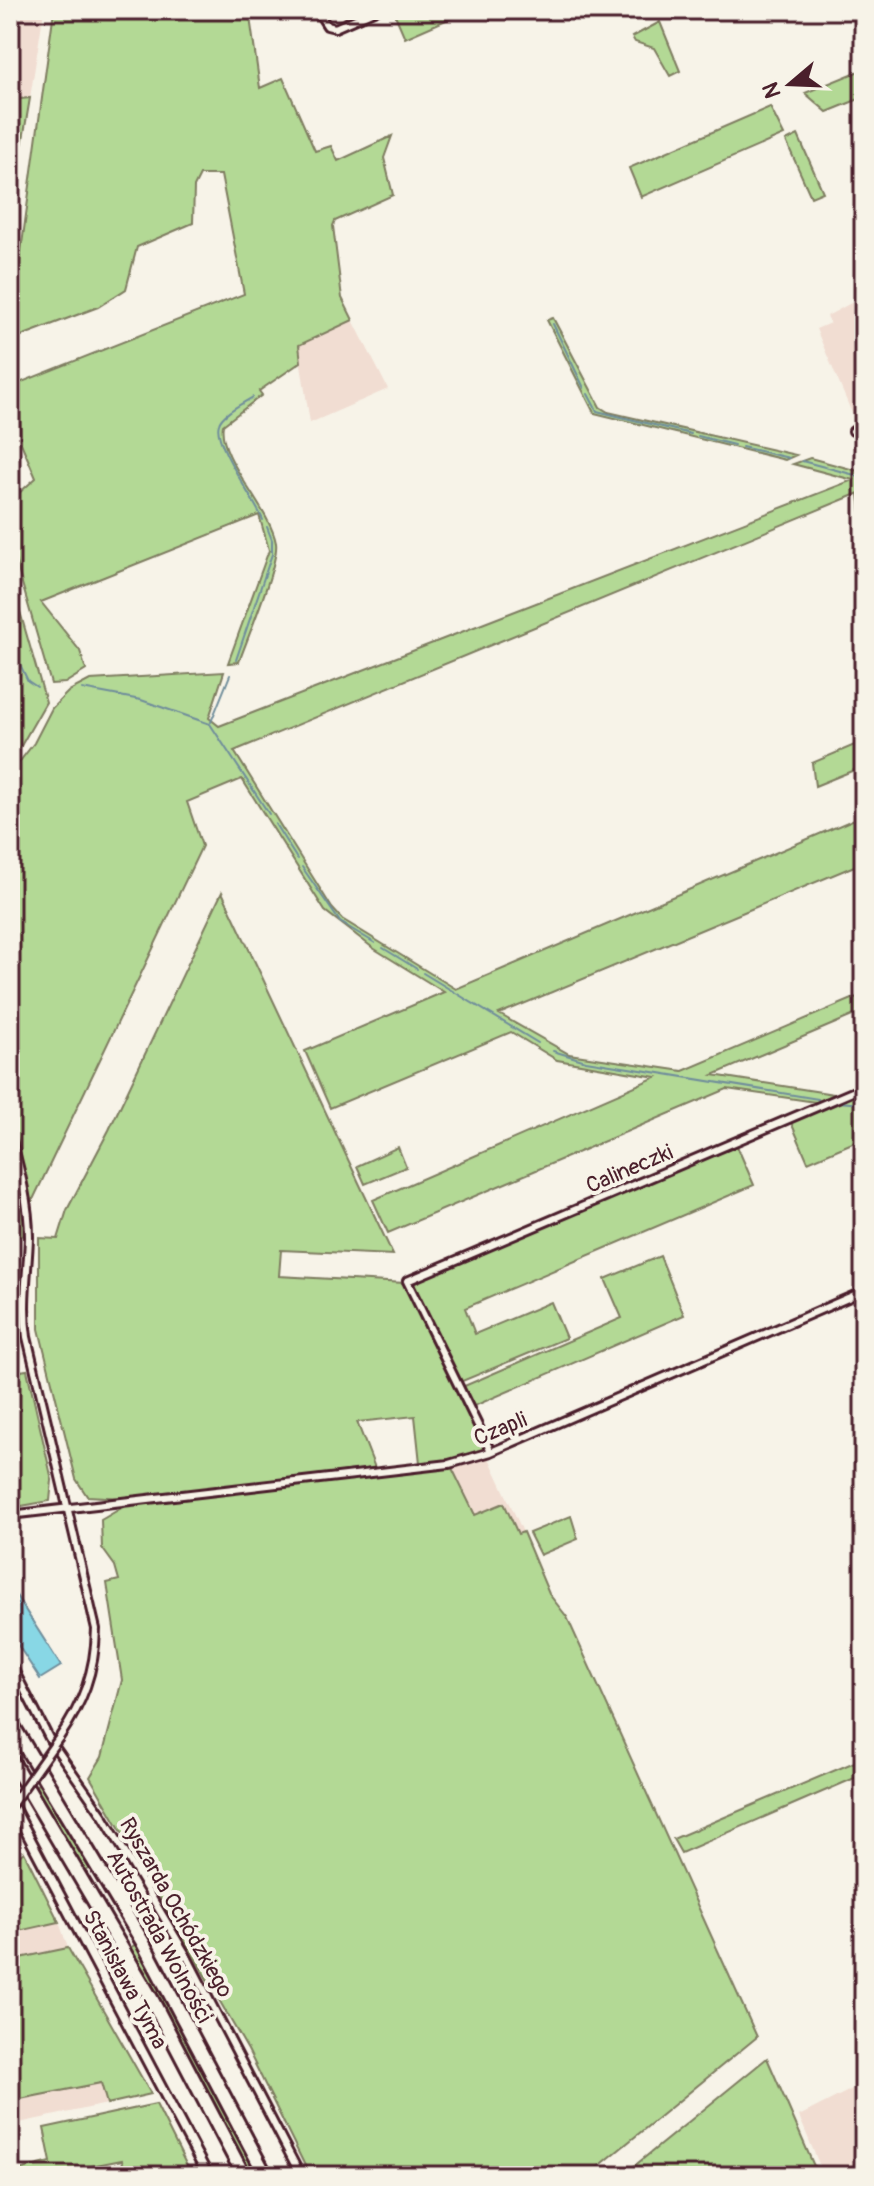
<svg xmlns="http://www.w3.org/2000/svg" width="874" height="2186" font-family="Pangolin,sans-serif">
  <rect width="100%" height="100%" fill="#f7f3e8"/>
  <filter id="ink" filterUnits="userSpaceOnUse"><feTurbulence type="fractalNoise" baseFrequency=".0125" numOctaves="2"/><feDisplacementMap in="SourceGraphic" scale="16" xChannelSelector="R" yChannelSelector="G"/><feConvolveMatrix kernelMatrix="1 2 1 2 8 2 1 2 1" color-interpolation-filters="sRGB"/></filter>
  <g filter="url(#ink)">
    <path fill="#f1ddd2" d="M10,10h34l-14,88 -20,2z
      M864,296v125l-7,4 -41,-96 14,-6 -3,-7z
      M353,320l35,69 -78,34 -12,-78z
      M489,1458l34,74 -34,13 -37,-77z
      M59,1922l9,26 -58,12v-27z
      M102,2083l5,21 -97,21v-23z
      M864,2083v80l-26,13h-14l-25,-60z"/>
    <path fill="#b3d995" stroke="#7e7c60" stroke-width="2" d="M54,10h195l11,78 23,-10 32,73 16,-5 7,15 54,-25 -8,22 9,37 -58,26 -2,5 9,72 11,22 -54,25 2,17 -42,29 3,4 -39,30c-6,32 47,83 53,118 3,20 -29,96 -37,119l-11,1 41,-113 -10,-35 -218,87 39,49 6,19 -21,13 -14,1 -38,-132 -3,-51 26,-23 -15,-35 -2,-53 -5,-5 230,-91 -23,-119h-21l-6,12 -1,36 -56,24 -11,42 -28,18 -82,31 -6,-6z
      M393,10h76l-64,28z
      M660,22l20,49 -10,5 -16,-28 -19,-6 -3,-5z
      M864,69v28l-37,15 -22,-19z
      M30,98l-18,107 -2,14v-119z
      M770,107l14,28 -143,62 -12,-29z
      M798,135l25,57 -12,5 -25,-56z
      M553,318l47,89 8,5 188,43 -11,5 -191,-47 -47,-93z
      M810,458l52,14 2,71 -5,-50 -625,258 98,157 10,11 114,70 408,-174v47l-365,152 70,40 114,17 181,-77v17l-151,64 127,20 -18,8 -95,-14 -339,144 -15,-33 283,-123 -99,-17 -46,-28 -181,76 -25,-57 139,-59 -71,-44 -48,-37 -83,-132 -55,23 15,44 -173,362 -19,-83v-351l24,-31 18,-35 17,-17 21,-11 134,-8 -15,46 10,8 634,-246 -60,-16z
      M10,577l36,125 -36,63z
      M864,741v25l-49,20 -3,-23z
      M222,892l171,363 -112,-5 -2,26 126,7 80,165 -36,13 -29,2 -5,-47 -58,6 18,46 -251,30 -37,-2 -11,-17 -37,-150v-91l19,1 9,-29 42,-80z
      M864,1090v48l-56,24 -18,-42z
      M737,1146l17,39 -289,123 10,26 76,-32 15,36 -106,44 -46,-95 2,-8z
      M398,1147l8,20 -41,17 -8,-18z
      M10,1154h3l11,55 -1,27h-13z
      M660,1256l24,59 -212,92 -10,-20 160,-69 -17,-39z
      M10,1335h5l-1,37 13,-2 25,110 -2,21 -40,7z
      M452,1468l23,47 29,-12 14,31 5,-2 26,62 18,23 190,420 -170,139h-277l-62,-126 -158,-273 12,-20 20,-77 -15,-97 12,-3 -4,-14 -13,-18 -1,-28 24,-14z
      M571,1516l7,23 -38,16 -11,-22z
      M864,1758v16l-183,79 -8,-14z
      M41,1779l53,87 -10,6 -50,-83z
      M24,1852l35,70 -49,11v-70z
      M138,1943l122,233h-12l-120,-227z
      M68,1948l83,146 -44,10 -6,-21 -86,17 -5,-26v-114z
      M767,2058l50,115 -195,3z
      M156,2104l36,72h-66l-4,-16 -46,9 1,7h-58l-1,-6 33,-8 -7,-34z"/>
    <path fill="#88d7e5" stroke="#6f8d9b" stroke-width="2" d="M10,1586l51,80 -21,13 -30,-46z"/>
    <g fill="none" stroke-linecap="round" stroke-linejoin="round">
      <path stroke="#6f8d9b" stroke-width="2" d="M553,324l31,64
        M588,394l9,17 94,23
        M253,397c-9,6 -31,16 -34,27 -7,18 36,76 44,96
        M698,436l36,9
        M742,447l47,11
        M802,461l53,14 8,6
        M863,488v6
        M864,502v2
        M10,644l18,37 9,6
        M236,660l36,-106v-14l-5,-13
        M82,689l59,11 69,24 59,90
        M211,722l19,-47
        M275,824l22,35
        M302,867l38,55 35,21
        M383,948l34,21
        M423,973l115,70
        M553,1051l33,10 232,38
        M837,1102l27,2"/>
      <defs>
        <path id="minor" d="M320,15l7,11 8,2 41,-18
          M853,431l11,-7
          M10,1132c9,34 19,69 19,105 -1,34 -7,65 -2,100l69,292c-1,43 -13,74 -37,109
          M491,1452l-84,-171 457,-194
          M10,1515l439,-51 42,-12 373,-161
          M10,1662l40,78 53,76 82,137 116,223"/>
        <path id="tertiary" d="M10,1801l198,375"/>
        <path id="secondary" d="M863,10l1,3"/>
        <path id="motorway" d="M10,1721l132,220 124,235
          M10,1758l141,240 93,178"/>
      </defs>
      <use href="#minor" stroke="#4a1f2b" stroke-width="12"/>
      <use href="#tertiary" stroke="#4a1f2b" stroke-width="14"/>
      <use href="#secondary" stroke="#4a1f2b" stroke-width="15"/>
      <use href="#motorway" stroke="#4a1f2b" stroke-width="18"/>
      <use href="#minor" stroke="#f7f3e8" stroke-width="6"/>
      <use href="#tertiary" stroke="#f7f3e8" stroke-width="8"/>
      <use href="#secondary" stroke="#f7f3e8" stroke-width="9"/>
      <use href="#motorway" stroke="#f7f3e8" stroke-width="12"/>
      <defs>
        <path id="minor-bridge" d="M10,1807l49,-69"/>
      </defs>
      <use href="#minor-bridge" stroke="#4a1f2b" stroke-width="12" stroke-linecap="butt"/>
      <use href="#minor-bridge" stroke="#f7f3e8" stroke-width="6"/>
    </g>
  </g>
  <g text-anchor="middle" stroke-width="8" stroke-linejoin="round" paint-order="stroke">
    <g font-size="22" fill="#4a1f2b" stroke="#f7f3e8">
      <text transform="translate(629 1168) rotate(-23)" y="8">Calineczki</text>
      <text transform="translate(500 1428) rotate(-22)" y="8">Czapli</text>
      <text transform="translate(177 1907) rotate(60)" y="8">Ryszarda Ochódzkiego</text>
      <text transform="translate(160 1936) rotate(61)" y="8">Autostrada Wolności</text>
      <text transform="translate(126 1979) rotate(62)" y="8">Stanisława Tyma</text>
    </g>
  </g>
  <rect width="874" height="2186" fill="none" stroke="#f7f3e8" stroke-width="40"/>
  <rect x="20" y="20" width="834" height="2146" fill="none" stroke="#4a1f2b" stroke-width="3" filter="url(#ink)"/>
  <g transform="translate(790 84) rotate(251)" stroke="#f7f3e8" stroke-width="6" paint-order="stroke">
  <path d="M0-6L14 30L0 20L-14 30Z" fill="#4a1f2b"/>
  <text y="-12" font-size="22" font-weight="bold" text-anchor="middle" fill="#4a1f2b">N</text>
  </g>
</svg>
